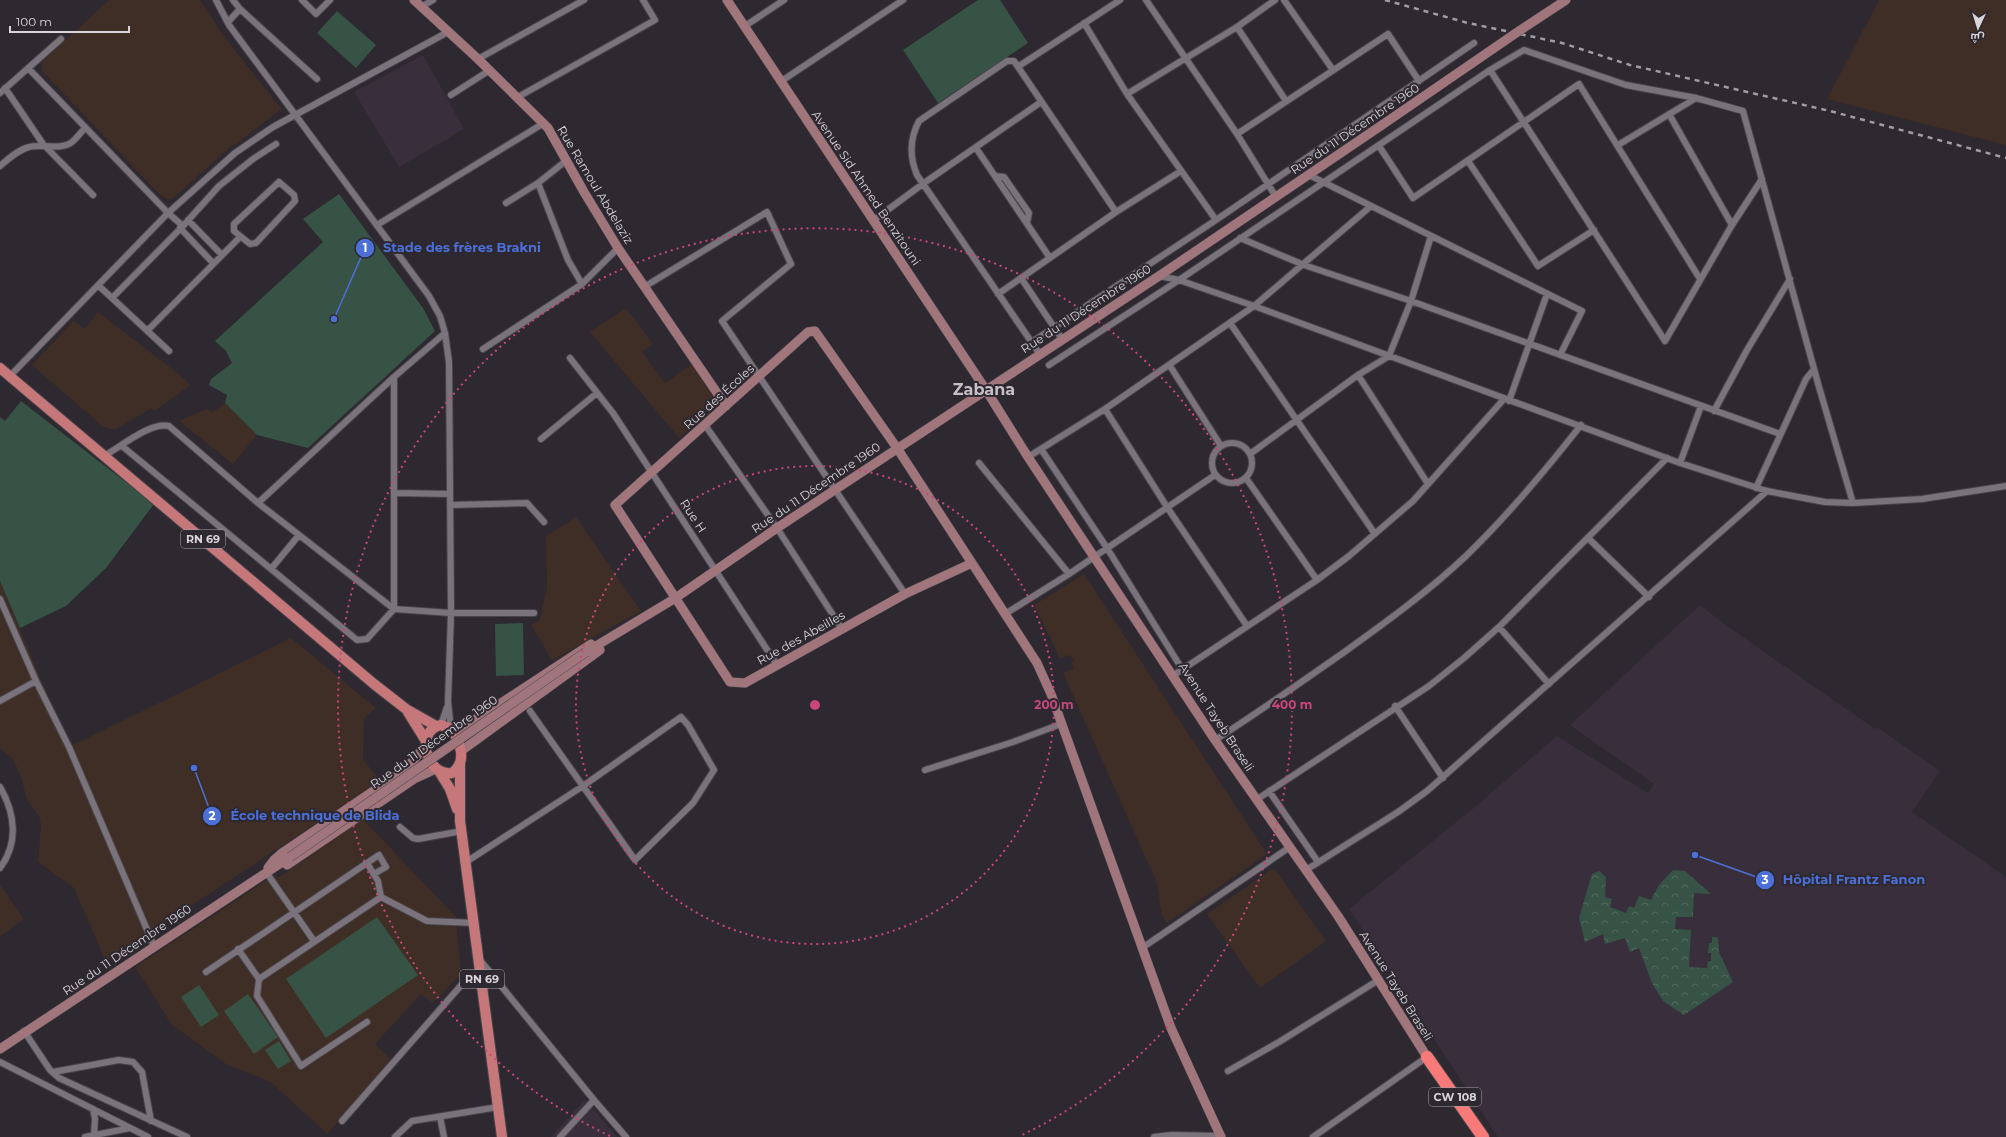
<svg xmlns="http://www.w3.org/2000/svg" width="2006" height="1137" font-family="Montserrat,Cairo,sans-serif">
  <defs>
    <pattern id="forest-crowns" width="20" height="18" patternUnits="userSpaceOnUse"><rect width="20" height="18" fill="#365345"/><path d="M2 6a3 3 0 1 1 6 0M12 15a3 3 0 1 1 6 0" fill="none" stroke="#526b5f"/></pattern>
  </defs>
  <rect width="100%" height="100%" fill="#2e2830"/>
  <path fill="#392f3c" d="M423,55l41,74 -65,38 -45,-75z
    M1700,605l27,21 148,103 2,-2 63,44 -28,41 94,65v260h-508l-149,-228 121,-98 87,-75 91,57 6,-9 -84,-59z
    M585,1099l32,38h-66z"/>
  <path fill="#3f2e25" d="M109,0h91l23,35 58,74 -46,36 -1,-1 -62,55h-5l-7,-4 -118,-124v-9z
    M1879,0h127v145l-179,-46z
    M626,308l27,36 -11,8 23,31 29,-21 25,38 -40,38 -89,-106z
    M98,312l87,67 5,7 -36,25 -2,-3 -36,21h-7l-8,-4 -69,-60 41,-44 12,8z
    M225,403l32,32 -24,29 -54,-43 27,-12 7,3z
    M576,517l65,94 -89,49 -21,-35 9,-5 7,-33 -1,-51z
    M1084,574l183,280 -100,69 -6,-11 -4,-29 -94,-210 11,-5 -3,-6 3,-2 -4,-5 -10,3 -26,-53z
    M0,581l69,166 222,-109 85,70 -12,10 -1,41 17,22 -274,181 -32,-74 -36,-26 3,-37 -2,-9 -12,-16 -6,-23 -8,-18 -13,-11z
    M363,819l93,98 5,57 -28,29 -12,-9 -46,50 18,17 -66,73 -56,-52 -45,-18 -54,-39 -37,-58 141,-93 2,4z
    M1274,868l52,73 -66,47 -53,-74z
    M0,885l24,34 -24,17z"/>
  <path fill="url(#forest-crowns)" d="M1673,870l12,1 26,23 -17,-1 -1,24h-17l-1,12 16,1 -2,37 18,1 1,-7h3v-8h-3l1,-10h3v-6h6l1,15 14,30 -49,33 -21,-14 -11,-18 -13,-35 -9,4 -5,-14 -20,6 -2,-10 -18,8 -6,-24 13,-44 7,-3 7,6 -1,20 7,2 -2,8 16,6 3,-7 5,2 5,-12 12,4 8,-15z"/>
  <path fill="#365345" d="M978,0h22l28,43 -90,60 -35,-53z
    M337,11l39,34 -20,23 -39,-35z
    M339,194l84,114 12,23 -127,117 -51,-13 -32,-32 2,-8 -18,-10 2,-6 21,-16 -6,-12 -11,-10 108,-99 -20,-23z
    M21,401l133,103 -48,64 -40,38 -46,22 -20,-47v-164l5,4z
    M523,623l1,52 -28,1 -1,-52z
    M377,917l41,58 -92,63 -40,-59z
    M199,985l20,30 -18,12 -20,-30z
    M248,994l30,43 -24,17 -30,-43z
    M279,1041l12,20 -13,8 -13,-19z"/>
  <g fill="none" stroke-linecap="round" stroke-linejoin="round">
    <defs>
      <path id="street" d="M216,0l13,25 200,271 11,20 5,17 4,29 2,251 -3,89 3,27
        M302,0l14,14 14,-14
        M1146,0l91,134 39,63
        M1284,0l49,70
        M421,7l12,-7
        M240,9l77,70
        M228,22l12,-13 -7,-9
        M1084,23l43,71 89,126
        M745,26l39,-26
        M1237,27l49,74
        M478,59l106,-59
        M1019,66l101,-66
        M29,69l139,144 15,13
        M1490,70l34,-20 102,35 70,13 47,13 76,276 34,116
        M780,82l123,-82
        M5,88l38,56 50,51
        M0,93l61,-54
        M1127,94l110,-67 38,-27
        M451,95l39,-25
        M518,97l137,-77 -12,-20
        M1669,114l63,111
        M1237,134l151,-100 31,47
        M1618,145l78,-47
        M1379,146l34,52 166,-114 121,195
        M976,148l74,110
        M1468,161l70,105 56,-36
        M0,166c8,-7 18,-16 29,-19 13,-4 32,4 43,-5 5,-4 9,-10 13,-14
        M1309,175l273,136 -22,44
        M995,176l9,1 25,36 -2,10
        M279,182l15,13 1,6 -39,42 -6,1 -16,-13v-7z
        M538,183l30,77 14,24
        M506,203l32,-20 29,-23
        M188,220l34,35
        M874,220l50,-37 117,-81
        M377,225l167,-102
        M180,228l33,35
        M1240,238l64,27 107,36 369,133
        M1159,276l20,4 75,26 426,157 87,28 58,11 28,1 69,-4 84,-13
        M1021,278l41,61
        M99,286l70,65
        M644,287l123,-75 24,52 -69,57 183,273
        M998,294l118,-82 65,-41
        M112,298l71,-72 36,-40 34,-27 23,-15
        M1230,323l145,211
        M147,331l93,-94
        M1032,342l184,-122 258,-177
        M483,349l99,-65 36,-36
        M1039,353l-122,-178c-8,-19 -7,-37 2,-54l88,-60h7l102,151
        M570,358l43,55 164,252
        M1049,365l130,-85 311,-210 175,271 67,-116 30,-46
        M1170,366l51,80
        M1358,375l70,109
        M10,376l158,-163 67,-60 38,-26 175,-95
        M394,377l51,-44
        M1509,401l38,-107
        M1105,409l62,98 80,119
        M1714,411l33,-61 43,-71
        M705,425l72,103 65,101
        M541,439l56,-46
        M1212 463a20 20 0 1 1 40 0a20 20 0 1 1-40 0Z
        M122,446l235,194 10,-1 27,-30v-232l-136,126
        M1041,449l66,99 75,121
        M1250,454l108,-79 31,-19 22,-55 20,-65
        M104,456c18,-10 46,-34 65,-30l89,77 136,106 57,4h83
        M1028,457l77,-48 149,-103 117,-100
        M979,463l90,111
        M1680,463l21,-57
        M1246,478l71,102
        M1756,488l50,-109 8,-10
        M395,493l55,1
        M450,505l77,-2 17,19
        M1588,538l61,59
        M271,569l28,-34
        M0,599l36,82 33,66 85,199
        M1005,614l64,-40 146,-99
        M1499,627l50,57
        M1174,675l143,-95 32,-24 64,-55 91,-102
        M0,701l36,-20
        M1395,706l48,72
        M441,725l6,-18
        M1215,740c44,-28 86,-58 128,-87 43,-31 86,-62 124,-98 41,-40 78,-84 114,-130
        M925,770l88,-28 48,-18
        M0,787c15,26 19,56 0,81
        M1269,791l49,71
        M1256,800l173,-114 35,-28 35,-31 168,-169
        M400,827l13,11 5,1 44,-8
        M466,862l117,-76 98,-69 7,8 26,45 -21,33 -58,57 -105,-149
        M367,863l12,-8 7,12 -12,7
        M1306,870l92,-58 29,-21 340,-300
        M266,872l48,69
        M1142,948l148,-101
        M238,949l21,30 122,-82 46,24 48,2
        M480,960l114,140 32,37
        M206,972l161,-109 11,18 3,16
        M259,979l-2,17 44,70 66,-44
        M24,1031l26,39 9,8 128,59
        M0,1062l148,75
        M1228,1071l51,-29 98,-61
        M53,1072l66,-12 14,2 9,10 9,49
        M93,1109l2,10 -1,15
        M440,1117l4,20
        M342,1121l122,-139 18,-6
        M85,1137l45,-9
        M395,1137l17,-16 86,-14
        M560,1137l34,-37
        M1154,1137l17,-2 51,1
        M1313,1137l114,-80"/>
      <path id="secondary" d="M414,0l64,59 70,69 36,64 34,56 108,158
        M727,0l259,390 42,67 187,283 123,176 89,141
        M972,563l-67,31 -160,89 -15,-1 -115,-177 193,-173 7,-1 82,117 140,215 14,31 120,334 50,109
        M586,652l88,-53 103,-71 382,-252 223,-151
        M453,732l30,-17 108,-71
        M461,751l139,-101
        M287,865l127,-86 22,-10
        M268,868l6,-8 8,-7 118,-80 14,-13 12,-16
        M0,1049l290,-192"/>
      <path id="primary" d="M0,368l374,316 32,25 30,17
        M408,712l18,29
        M441,725l10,4c9,12 17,33 1,44 -27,3 -37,-43 -11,-48z
        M460,763v58l42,316
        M439,771l11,18 7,20"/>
      <path id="highway" d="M1427,1057l56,80"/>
    </defs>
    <use href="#street" stroke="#49444a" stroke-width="8"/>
    <use href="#secondary" stroke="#49444a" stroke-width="10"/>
    <use href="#primary" stroke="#49444a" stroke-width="12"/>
    <use href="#highway" stroke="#49444a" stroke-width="14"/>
    <use href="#street" stroke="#7a737c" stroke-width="6"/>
    <use href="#secondary" stroke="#a0757b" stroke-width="9"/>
    <use href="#primary" stroke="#c5777a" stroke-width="10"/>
    <use href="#highway" stroke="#f77a79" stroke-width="12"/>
    <path stroke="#a29da3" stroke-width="2.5" stroke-dasharray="5 5" stroke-linecap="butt" d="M1385,0l83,23 94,20 68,22 200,46 176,47"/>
    <defs>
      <path id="secondary-bridge" d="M1382,125l137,-94 47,-31
        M290,857l296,-205"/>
    </defs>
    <use href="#secondary-bridge" stroke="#49444a" stroke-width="10" stroke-linecap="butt"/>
    <use href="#secondary-bridge" stroke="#a0757b" stroke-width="9"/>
  </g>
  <g fill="none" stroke="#c8477b" stroke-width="2" stroke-dasharray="2 4">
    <circle cx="815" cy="705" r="239"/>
    <path d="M610 1136A477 477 0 1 1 1020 1136"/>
  </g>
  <g text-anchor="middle" stroke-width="4" stroke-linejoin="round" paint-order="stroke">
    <g fill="#2e2830" stroke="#a6a1a7" stroke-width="1">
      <rect x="181" y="530" width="44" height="18" rx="3"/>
      <rect x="460" y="970" width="44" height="18" rx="3"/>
      <rect x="1429" y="1088" width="52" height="18" rx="3"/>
    </g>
    <g font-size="11" font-weight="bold" fill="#d9d5da">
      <text x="203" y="543">RN 69</text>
      <text x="482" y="983">RN 69</text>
      <text x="1455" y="1101">CW 108</text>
    </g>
    <g font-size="12" fill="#d9d5da" stroke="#2e2830">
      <text transform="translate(1355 129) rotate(-34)" y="4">Rue du 11 Décembre 1960</text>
      <text transform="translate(595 185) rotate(59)" y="4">Rue Ramoul Abdelaziz</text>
      <text transform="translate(866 188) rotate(56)" y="4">Avenue Sid Ahmed Benzitouni</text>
      <text transform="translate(1086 309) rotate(-33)" y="4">Rue du 11 Décembre 1960</text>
      <text transform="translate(719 397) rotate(-42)" y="4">Rue des Écoles</text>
      <text transform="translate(816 488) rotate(-34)" y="4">Rue du 11 Décembre 1960</text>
      <text transform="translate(693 516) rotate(57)" y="4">Rue H</text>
      <text transform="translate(801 638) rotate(-29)" y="4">Rue des Abeilles</text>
      <text transform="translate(1216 717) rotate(57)" y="4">Avenue Tayeb Braseli</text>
      <text transform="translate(434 742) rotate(-35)" y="4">Rue du 11 Décembre 1960</text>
      <text transform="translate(127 950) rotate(-34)" y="4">Rue du 11 Décembre 1960</text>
      <text transform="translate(1396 986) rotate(58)" y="4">Avenue Tayeb Braseli</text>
    </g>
    <g font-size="16" font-weight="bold" fill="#c6bfc8" stroke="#2e2830">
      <text x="984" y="395">Zabana</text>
    </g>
  </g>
  <circle cx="815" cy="705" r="6" fill="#c8477b" stroke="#2e2830" stroke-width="2"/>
  <g font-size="12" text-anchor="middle" font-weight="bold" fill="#c8477b" stroke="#2e2830" stroke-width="4" stroke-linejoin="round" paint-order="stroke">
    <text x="1054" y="709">200 m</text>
    <text x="1292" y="709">400 m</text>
  </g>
  <path fill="none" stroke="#4c70d8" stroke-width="1.5" d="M334 319L365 248M194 768L212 816M1695 855L1765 880"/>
  <g fill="#4c70d8" stroke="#2e2830" stroke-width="1.5">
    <circle cx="334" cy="319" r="4"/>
    <circle cx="194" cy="768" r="4"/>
    <circle cx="1695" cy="855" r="4"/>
    <circle cx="365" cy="248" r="10"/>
    <circle cx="212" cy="816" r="10"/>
    <circle cx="1765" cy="880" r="10"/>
  </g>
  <g font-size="12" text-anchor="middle" font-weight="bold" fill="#fff">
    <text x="365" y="252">1</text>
    <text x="212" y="820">2</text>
    <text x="1765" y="884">3</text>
  </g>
  <g font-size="13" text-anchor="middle" font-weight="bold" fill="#4c70d8" stroke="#2e2830" stroke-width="4" stroke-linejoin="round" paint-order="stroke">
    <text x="462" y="252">Stade des frères Brakni</text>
    <text x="315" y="820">École technique de Blida</text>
    <text x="1854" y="884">Hôpital Frantz Fanon</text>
  </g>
  <g transform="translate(1978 28) rotate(184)" stroke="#2e2830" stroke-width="3" paint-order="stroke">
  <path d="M0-3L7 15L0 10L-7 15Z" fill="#d9d5da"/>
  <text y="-6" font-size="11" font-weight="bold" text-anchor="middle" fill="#d9d5da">ش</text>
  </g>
  <path d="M10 26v6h119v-6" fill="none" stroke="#d9d5da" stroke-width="2"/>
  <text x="16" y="26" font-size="12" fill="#d9d5da" stroke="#2e2830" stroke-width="3" paint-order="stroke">100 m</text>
</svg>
